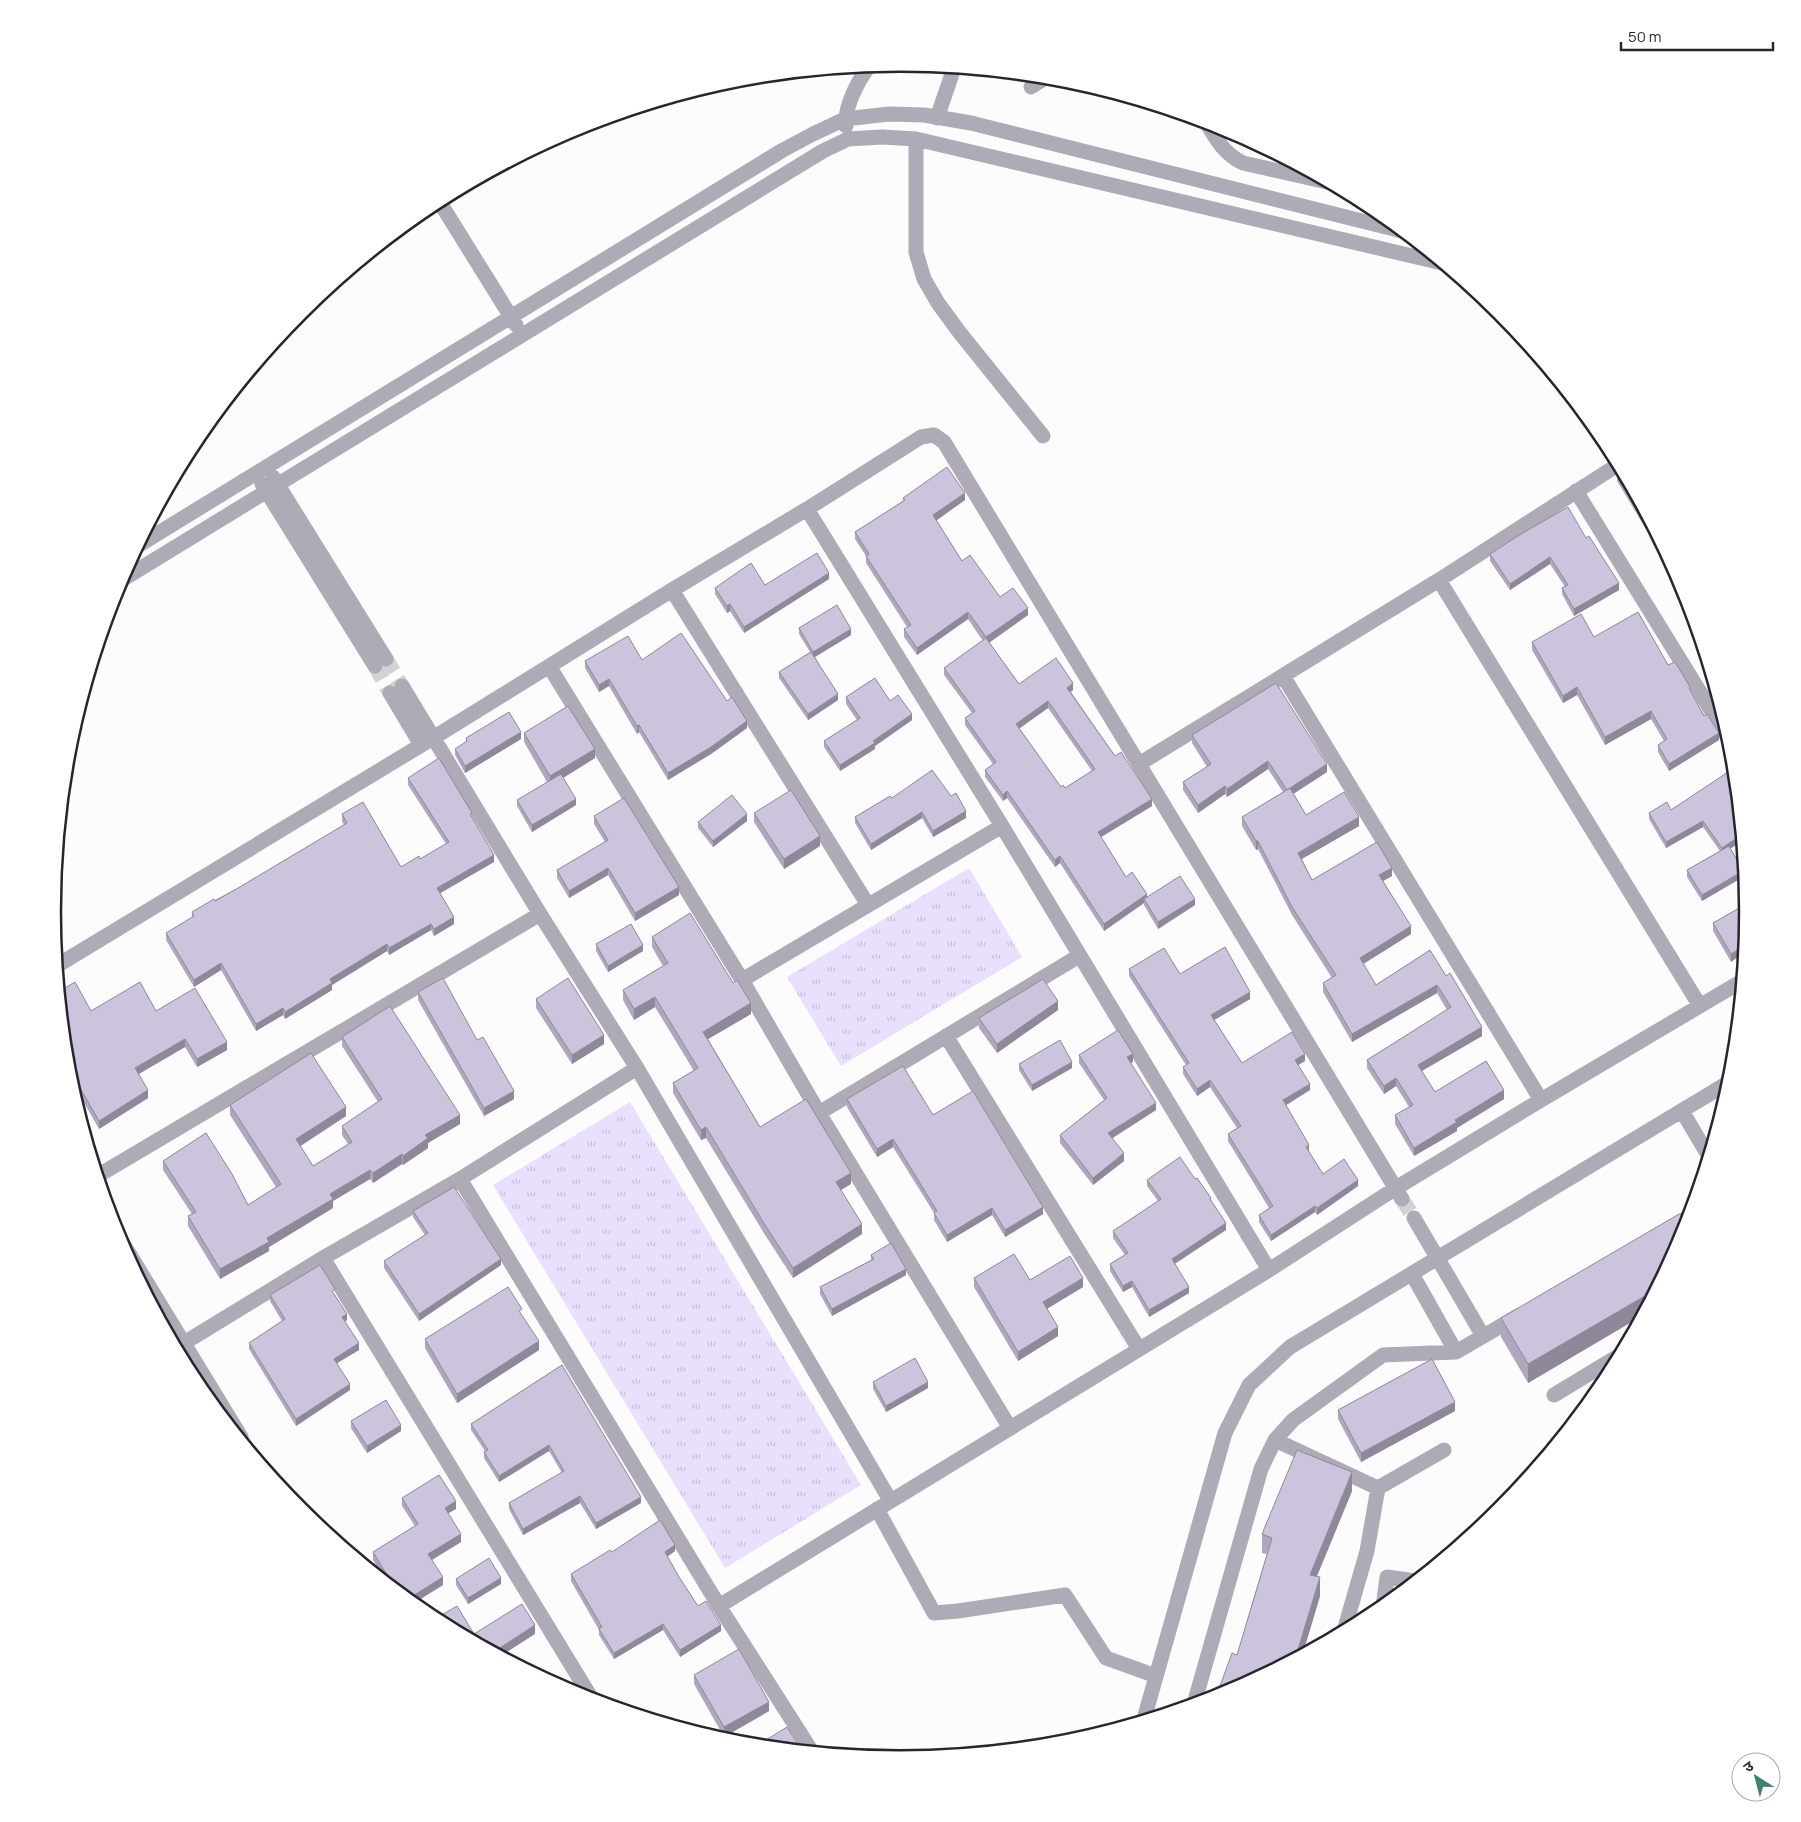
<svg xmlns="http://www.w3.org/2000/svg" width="1801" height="1822" font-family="Manrope,'Noto Sans Devanagari',sans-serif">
  <defs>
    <pattern id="grass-tufts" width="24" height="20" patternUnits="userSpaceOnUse" patternTransform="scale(1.25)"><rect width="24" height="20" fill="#eadffd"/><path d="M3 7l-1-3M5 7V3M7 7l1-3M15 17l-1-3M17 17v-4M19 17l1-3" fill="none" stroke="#c9bfd9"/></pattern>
  </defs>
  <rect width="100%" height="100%" fill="#fcfcfc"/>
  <path fill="url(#grass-tufts)" d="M969,868l53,89 -181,109 -54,-89z
    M630,1102l231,383 -136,83 -232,-383z"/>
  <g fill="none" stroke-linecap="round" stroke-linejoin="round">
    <path stroke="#d2d1d3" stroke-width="15" stroke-dasharray="15 8" stroke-linecap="butt" d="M386,659l16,27
      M375,666l15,27
      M1402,1199l12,19"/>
    <path stroke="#afabb6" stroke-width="15" d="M1031,87l16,-10
      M937,118l17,-50
      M1206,122c10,17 18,32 37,41l84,19
      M846,126c-2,-19 12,-45 23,-60
      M916,139v113l8,27 14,24 22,30 83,103
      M439,201l77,124
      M273,477l113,182
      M262,484l113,182
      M1576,491l156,253
      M807,509l195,317 267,444
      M139,545l644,-395 30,-16 32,-15 44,-5 35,1 47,8 431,108
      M1439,580l261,426
      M120,581l703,-430 25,-12 34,-2 34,2 526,124
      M672,590l196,315
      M549,666l193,314 77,133 191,315
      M1283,676l258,424
      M402,686l138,228 97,154 253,432
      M390,693l31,52
      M1139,764l300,-184 180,-116
      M58,965l375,-227 239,-148 135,-81 114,-72 13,-2 10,7 458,757
      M742,980l260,-154
      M946,1036l193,313
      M1682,1111l26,44
      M819,1113l260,-157
      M99,1175l441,-261
      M460,1179l259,427 92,144
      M1414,1218l69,118
      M116,1232l125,205
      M323,1258l269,441
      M1412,1274l44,78
      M184,1343l139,-85 137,-79 177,-111
      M1554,1395l66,-40
      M1275,1440l103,48
      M877,1509l57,104 24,-2 107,-16 41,63 50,18
      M719,1606l550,-336 127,-82 145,-88 201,-119
      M1383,1607l4,-30 28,4
      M1344,1631l23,-80 11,-63 66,-38
      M1194,1704l67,-235 14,-29 18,-20 90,-65 73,-3 62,-36
      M1144,1719l81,-286 24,-48 41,-38 441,-266"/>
  </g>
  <path fill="#afa8bd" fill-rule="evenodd" d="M1622,470l62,117 2,5 -4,-6 -3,2 -13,-22v-4l-49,-81v-8z
    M903,498l62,2 -29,20 26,41 38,36 28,18 -39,27 30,42 54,6 -2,2 44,64 37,50 -51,31 25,40 21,20 48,8 -37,24 -14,-24v-2l-40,28 -44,-68 -5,4 -48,-69 -4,3 -18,-24v-7l8,-6 -28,-39v-7l7,-5 -28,-38v-7l39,-27 -15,-22 -51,36 -13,-18v-8l3,-2 -41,-64v-7l-11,-17v-7l48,-31zM1048,708l44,63 -27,17 -4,-1 -42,-59z
    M1586,538l33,52 -45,26 -12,-22v-6l3,-1 -15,-23 -40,26 -20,-29v-7z
    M829,579l-85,54 -14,-22 -3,2 -12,-19v-6z
    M799,628l52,7 -36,22 23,43 -30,20 -29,-42v-6l31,-20 -11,-18z
    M1594,637l74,28 22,26 29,49 -50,31 -11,-19v-7l6,-4 -13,-22 -46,26 -28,-50 -14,8 -31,-53v-8z
    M642,660l85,41 20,27 -36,26 -43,26 -29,-48 -2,2 -28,-48 -10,6 -14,-24v-7z
    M846,697l44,4 22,19 -37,26v3l-35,22 -16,-24v-6l33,-21 -11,-16z
    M524,733l71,25 -32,20 13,27 -44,27 -15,-26v-6l30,-18 -23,-40z
    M1192,735l135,37 -34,22 13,21 53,11 -57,33 10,21 80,-4 -9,5 28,53 -48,30 13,21 54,-35 52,86 -60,35 13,21 69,7 -47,29v3l-43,25 -19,-32v-9l14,-8 -13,-21 -12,8 -17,-26v-8l80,-50 -10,-17 -85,49 -29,-50v-9l9,-5 -40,-63 -34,-66 -2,1 -14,-24v-9l41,-25 -15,-23 -41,28 -2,-3 -27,19 -15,-23v-8l24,-15 -15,-24z
    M466,738l55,1 -56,34 -10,-18v-6l11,-7z
    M1735,769l7,72 -12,8 13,28 -41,24 -15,-24v-7l33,-19 -17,-24 -37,21 -17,-29v-6l22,-3z
    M408,778l64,40 22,44 -54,31 14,31 -20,12 -3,-6 -42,25 -2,-4 -55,34v5l-47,29 -2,-4 -27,16 -35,-61 -27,17 -28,-47v-7l26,-15v-6l46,-24 106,-63 -2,-4v-7l59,53 19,-8 26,-15 -38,-59z
    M951,796l15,22 -33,19 -11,-19 -51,32 -16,-27v-6l37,-19z
    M754,813l66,33 -36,23 -30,-47z
    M594,816l85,79 -44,26 -27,-46 -39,23 -12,-20v-8l48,-28 -11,-18z
    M747,821l-34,26 -15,-19v-6z
    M1748,903l-17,59 -18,-31v-8z
    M652,937l99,77 -43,25 52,88 91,57 -11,6 22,44 -69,44 -28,-43 -59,-97 -5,2 -28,-47v-10l21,-12 -39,-64 -21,13 -11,-20v-10l40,-24 -11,-19z
    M596,944l47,7 -35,21 -12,-21z
    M1129,969l51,5 70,25 -36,21 28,43 63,-2 -7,4 12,25 -24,15 23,47 14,22 35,12 -41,29 -2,-3 -44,29 -12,-19v-7l10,-7 -41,-67v-7l9,-6 -27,-41 -13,9 -14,-22v-7l3,-2 -57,-89z
    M60,991l31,20h65l71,39 -30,17 -12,-20 -46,27 9,24 -49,31 -30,-53z
    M418,992l59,48 37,59 -30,17 -66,-116z
    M536,999l68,45 -32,20 -36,-56z
    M1058,1010l-61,43 -18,-25v-10z
    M342,1037l118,87 -32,19v5l-25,17 -1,-1 -29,19 -3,-4 -37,22v7l-64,39v4l-49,28 -32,-53v-10l4,-2 -29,-44v-9l85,44 28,-18 -46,-72v-10l116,11 -46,30 13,20 35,-22 -6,-9v-9l36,-24 -36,-56z
    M1079,1055l54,7 -2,1 25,47 -44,28 12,23 -31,24 -33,-42v-8l44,-35 -25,-37z
    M1019,1064l53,4 -40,23 -13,-21z
    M847,1099l86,16 110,99 -38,23 -13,-22 -45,27 -13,-22v-7l-41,-66 -16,10 -30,-50z
    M1195,1179l16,22 15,29 -51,34 14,29 -40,24 -17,-30 -9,5 -13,-21v-7l15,-9 -12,-17v-7l45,-30 -11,-15v-6z
    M413,1211l88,54 -82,56 -35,-53v-7l41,-26 -12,-18z
    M1684,1236l-44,81 -112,66 -27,-46v-19z
    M871,1255l35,20 -74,41 -12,-22v-7l51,-27z
    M974,1278l56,2 53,7 -36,22 11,27 -40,25 -44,-74z
    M270,1295h65l12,25 -2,2 14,28 -22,13 13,27 -54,36 -47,-77v-6l33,-22 -12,-20z
    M522,1316l17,34 -82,53 -32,-55v-9z
    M562,1365l79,138 -45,26 -16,-26 -57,32 -14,-26v-6l53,-30 -13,-22 -50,31 -15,-24v-6l1,-1 -14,-21v-6z
    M873,1382l55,6 -42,24 -13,-23z
    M1338,1410l117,1 -94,51 -23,-43z
    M351,1421l50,10 -34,22 -16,-25z
    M1352,1491l-35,85 3,20 -17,57 -78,42 42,-141 -5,-1v-19z
    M402,1498l54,11 -8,4 13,29 -29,18 11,25 -29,18 -29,-23 -12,-20v-8l42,-26 -13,-20z
    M675,1551l-8,6 12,20 19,29 23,25 -41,26 -17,-27 -49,29 -15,-24v-5l-28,-49v-7l41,-22z
    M456,1579l45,5 -33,20 -12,-19z
    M694,1675l75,36 -45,26 -30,-53z"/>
  <path fill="#8f889a" d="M965,493v7l-32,23v-8z
    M1550,557v7l-40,26v-6z
    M829,573v6l-85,54v-6z
    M1680,579l2,4v3l-3,2v-8z
    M1619,583v7l-45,26v-7z
    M730,604v7l-3,2v-7z
    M1028,608v7l-42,30v-8z
    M968,612v7l-51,36v-7z
    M851,629v6l-38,23v-6z
    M609,679v7l-10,6v-7z
    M1073,683v7l-6,4v-6z
    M1577,687v8l-14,8v-7z
    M838,694v6l-30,20v-6z
    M1048,701v7l-32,23v-7z
    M1651,711v8l-46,26v-8z
    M912,714v6l-37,26v3l-35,22v-6z
    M747,721v7l-36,26 -43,26v-7z
    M639,725v7l-2,2v-8z
    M521,732v7l-56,34v-7z
    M1719,733v7l-50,31v-7z
    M595,749v9l-45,28v-10z
    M1268,761v8l-41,28v-8z
    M1327,764v8l-40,26v-8z
    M1225,786v8l-27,19v-8z
    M1007,791v7l-4,3v-6z
    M576,799v6l-44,27v-7z
    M1152,799v7l-54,33v-7z
    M966,811v7l-33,19v-6z
    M922,812v6l-51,32v-6z
    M747,814v7l-34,26v-6z
    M1359,817v9l-61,35v-8z
    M1703,821v6l-37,21v-6z
    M1741,835l1,6 -20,13v-6z
    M820,836v10l-36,23v-10z
    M1256,841h2v8l-2,1z
    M494,855v7l-57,33v-7z
    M1060,856v7l-5,4v-7z
    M608,868v7l-39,23v-7z
    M1392,868v8l-13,7v-8z
    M1743,871v6l-41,24v-6z
    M679,887v8l-44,26v-8z
    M1147,894v7l-3,-2v4l-40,28v-7z
    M1195,899v6l-37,24v-7z
    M454,917v7l-20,12v-7z
    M431,924v6l-42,25v-7z
    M1411,926v8l-51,32v-8z
    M387,944v7l-55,34v5l-47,29v-7l45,-33z
    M643,945v6l-35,21v-6z
    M1745,945l-1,8 -13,9v-8z
    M221,963v7l-27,17v-7z
    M1437,985v8l-85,49v-8z
    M1250,992v7l-39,23v-7z
    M655,997v10l-21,13v-11z
    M1058,1001v9l-61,43v-9z
    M751,1003v11l-48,28v-10z
    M283,1008v7l-27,16v-7z
    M1482,1027v9l-64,37v-8z
    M604,1035v9l-32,20v-9z
    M185,1039v8l-50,29v-8z
    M227,1042v8l-30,17v-8z
    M1133,1054v8l-6,3v-8z
    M1305,1054v7l-10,6v-7z
    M1072,1062v6l-40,23v-6z
    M1396,1078v8l-12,8v-8z
    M1210,1080v7l-13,9v-7z
    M1310,1084v6l-27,17v-7z
    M148,1090v8l-49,31v-8z
    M1504,1090v9l-47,29v3l-43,25v-8l41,-28z
    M514,1091v8l-30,17v-8z
    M1156,1103v7l-48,31v-8z
    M346,1107v9l-50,33v-10z
    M460,1115v9l-32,19v5l-25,17v-9l22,-21z
    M706,1127v11l-5,2v-10z
    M893,1139v8l-16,10v-8z
    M1309,1145v6l-3,-4z
    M1124,1153v8l-31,24v-7z
    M402,1154v10l-29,19v-10z
    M370,1170v9l-37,22v7l-64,39v4l-49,28v-10l47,-31 63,-44z
    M851,1173v11l-15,9v-11z
    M1358,1180v6l-41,29v-7z
    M1315,1206v6l-44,29v-6z
    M1043,1207v7l-38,23v-7z
    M992,1208v7l-45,27v-7z
    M1226,1223v7l-54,35v-6z
    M862,1224v10l-69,44v-10z
    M501,1259v6l-82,56v-7z
    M906,1269v6l-74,41v-7z
    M1083,1278v9l-40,24v-9z
    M1132,1281v6l-9,5v-6z
    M1189,1287v6l-40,24v-7z
    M1650,1293v5l-10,19 -112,66v-19z
    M347,1314v6l-5,3v-6z
    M1058,1327v9l-40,25v-9z
    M539,1341v9l-82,53v-9z
    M359,1343v7l-25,15v-6z
    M928,1382v6l-42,24v-6z
    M350,1384v6l-54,36v-7z
    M1455,1402v9l-94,51v-9z
    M401,1425v6l-34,22v-7z
    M549,1445v6l-50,31v-6z
    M1352,1472v19l-42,102v-18z
    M580,1496v7l-57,32v-6z
    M641,1497v6l-45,26v-6z
    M456,1501v8l-11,6v-7z
    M461,1534v8l-33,20v-8z
    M675,1545v6l-10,7v-6z
    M443,1577v8l-29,18 -6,-4z
    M1320,1577v19l-17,57 -7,3z
    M501,1578v6l-33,20v-6z
    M663,1624v6l-49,29v-6z
    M535,1625v9l-33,21 -7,-4z
    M721,1625v6l-41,26v-7z
    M769,1702v9l-45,26v-10z"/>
  <path fill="#ccc3dc" stroke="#8f889a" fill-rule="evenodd" d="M947,467l18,26 -32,22 29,46 8,-6 30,42 13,-9 15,20 -42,29 -18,-25 -51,36 -13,-19 7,-4 -45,-69 3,-2 -14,-22 50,-32 -2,-2z
    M1622,470l58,109 -1,1 -13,-21 1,-1 -50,-85z
    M1568,507l18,31 3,-2 30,47 -45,26 -12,-21 6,-3 -18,-28 -40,27 -20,-30 31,-20z
    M817,553l12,20 -85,54 -14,-23 -3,2 -12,-18 36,-25 14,22z
    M837,605l14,24 -38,23 -14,-24z
    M1638,612l30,53 7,-3 15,25 -1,1 15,28 3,-2 12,19 -50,31 -11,-19 9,-6 -16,-28 -46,26 -28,-50 -14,9 -31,-54 49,-28 13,23z
    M681,633l46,68 5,-4 15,24 -36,26 -43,26 -29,-48 -2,1 -28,-47 -10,6 -14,-24 43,-25 14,24z
    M986,638l33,46 37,-26 17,25 -6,5 48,68 6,-4 31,47 -54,33 28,45 6,-5 15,22 -43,30 -44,-68 -5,4 -48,-69 -4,4 -18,-25 11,-8 -31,-44 10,-7 -31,-43zM1048,701l47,68 -30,19 -2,-3 -2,2 -45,-63z
    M811,652l27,42 -30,20 -29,-42z
    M875,678l15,23 8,-6 14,19 -39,27 2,2 -35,22 -16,-24 36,-23 -14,-21z
    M1276,683l51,81 -40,26 -19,-29 -41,28 -2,-3 -27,19 -15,-23 28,-18 -19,-29z
    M568,706l27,43 -45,27 -26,-43z
    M509,712l12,20 -56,34 -10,-17 12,-8 -1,-3z
    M439,758l33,55 -2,1 24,41 -57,33 17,29 -20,12 -3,-5 -42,24 -2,-4 -57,35 2,4 -47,29 -2,-4 -27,16 -35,-61 -27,17 -28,-47 28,-17 -2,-4 22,-13 1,2 23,-13 109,-65 -5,-9 21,-12 38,65 18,-11 1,3 29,-17 -41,-64z
    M1734,768l7,67 -19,13 -19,-27 -37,21 -17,-29 18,-11 4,8z
    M932,770l19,26 5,-3 10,18 -33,20 -11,-19 -51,32 -16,-27 35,-21 2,2z
    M561,774l15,25 -44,26 -15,-25z
    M1290,788l16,27 38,-23 15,25 -61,36 14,27 65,-38 15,26 -13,7 32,51 -51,32 16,27 54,-35 16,26 4,-3 32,54 -64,38 17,27 51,-31 18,29 -49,30 2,2 -43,26 -19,-33 18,-10 -17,-27 -12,8 -17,-26 84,-53 -14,-22 -85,49 -29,-51 13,-8 -44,-68 -34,-66h-2l-14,-24z
    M791,790l29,46 -36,23 -30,-46z
    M732,795l15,19 -34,27 -15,-19z
    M624,798l55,89 -44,26 -27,-45 -39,23 -12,-21 51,-30 -14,-24z
    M1729,846l14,25 -41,24 -15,-25z
    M1180,876l15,23 -37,23 -14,-23z
    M1748,903v8l-3,34 -14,9 -18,-31z
    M690,913l43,70 4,-3 14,23 -48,29 57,95 46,-28 45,74 -15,9 26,42 -69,44 -28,-43 -59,-98 -5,3 -28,-47 25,-15 -43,-71 -21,12 -11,-19 45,-27 -16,-26z
    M631,924l12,21 -35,21 -12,-22z
    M1225,947l25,45 -39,23 31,48 50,-31 13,22 -10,6 15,24 -27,16 26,45 -3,2 17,27 21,-15 14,21 -41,28 -2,-2 -44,29 -12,-20 14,-9 -45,-72 13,-8 -31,-46 -13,9 -14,-22 6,-4 -60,-94 35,-21 16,26z
    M443,978l34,62 6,-3 31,54 -30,17 -66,-116z
    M568,978l36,57 -32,20 -36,-56z
    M1043,979l15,22 -61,43 -18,-26z
    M75,982l16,29 49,-29 16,29 39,-23 32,54 -30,17 -12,-20 -50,29 13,22 -49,31 -31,-54 -8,-76z
    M390,1006l70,109 -35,20 3,3 -25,18 -1,-2 -29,19 -3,-3 -40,24 3,5 -66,39 2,4 -49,27 -32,-53 8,-4 -33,-51 43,-28 26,41 16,31 33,-21 -51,-79 81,-52 35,54 -50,32 17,27 39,-24 -10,-16 40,-27 -40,-62z
    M1118,1030l15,24 -6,3 29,46 -48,30 16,20 -31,25 -33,-43 47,-37 -28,-43z
    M1060,1040l12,22 -40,23 -13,-21z
    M903,1066l30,49 40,-24 70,116 -38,23 -13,-22 -45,27 -13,-22 3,-2 -44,-72 -16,10 -30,-50z
    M1180,1157l15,22 2,-1 14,20 -1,1 16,24 -54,36 17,28 -40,23 -17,-29 -9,5 -13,-22 18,-11 -15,-22 48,-32 -14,-19z
    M454,1187l47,72 -82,55 -35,-53 44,-28 -15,-22z
    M1686,1212l3,6 -5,18 -32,60 -2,-3 -122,71 -27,-46 178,-104z
    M891,1243l15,26 -74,40 -12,-22 54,-28 -3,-4z
    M1014,1254l16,26 40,-24 13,22 -40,24 15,25 -40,25 -44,-74z
    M320,1265l15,24 -3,2 15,23 -5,3 17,26 -25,16 16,25 -54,35 -47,-76 36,-24 -15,-24z
    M508,1287l14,22 -3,2 20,30 -82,53 -32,-55z
    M915,1358l13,24 -42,24 -13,-24z
    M1432,1359l23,43 -94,51 -23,-43z
    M562,1365l79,132 -45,26 -16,-27 -57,33 -14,-26 55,-32 -15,-26 -50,31 -15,-24 4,-2 -17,-26z
    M386,1400l15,25 -34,21 -16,-25z
    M1297,1450l55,22 -42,103 10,2 -24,79 -71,39 -9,2 16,-44 5,2 35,-117 -10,-4z
    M439,1475l17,26 -11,7 16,26 -33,20 15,23 -35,22 -13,-11 -22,-36 45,-28 -16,-26z
    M660,1520l15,25 -10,7 14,25 19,29 8,-5 15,24 -41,25 -17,-26 -49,29 -15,-24 3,-2 -31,-53 39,-24 2,2z
    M489,1558l12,20 -33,20 -12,-19z
    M522,1604l13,21 -40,26 -60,-32 22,-13 17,28z
    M739,1649l30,53 -45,25 -30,-52z
    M787,1727l14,22 -43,-4z"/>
  <path d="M0 0H1801V1822H0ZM61 911a839 839 0 1 1 1678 0a839 839 0 1 1-1678 0Z" fill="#fff" fill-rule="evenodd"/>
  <path fill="none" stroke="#28252e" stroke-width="2.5" d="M61 911a839 839 0 1 1 1678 0a839 839 0 1 1-1678 0Z"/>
  <g transform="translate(1756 1777) rotate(324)"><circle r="24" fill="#ffffff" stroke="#a9a8ab"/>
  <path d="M0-4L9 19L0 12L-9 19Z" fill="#3f8274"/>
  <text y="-8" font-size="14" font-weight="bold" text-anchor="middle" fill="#28252e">उ</text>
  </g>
  <path d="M1621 42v8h152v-8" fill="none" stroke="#28252e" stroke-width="2.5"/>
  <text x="1628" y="42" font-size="15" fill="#28252e" stroke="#ffffff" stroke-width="4" paint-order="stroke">50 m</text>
</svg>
